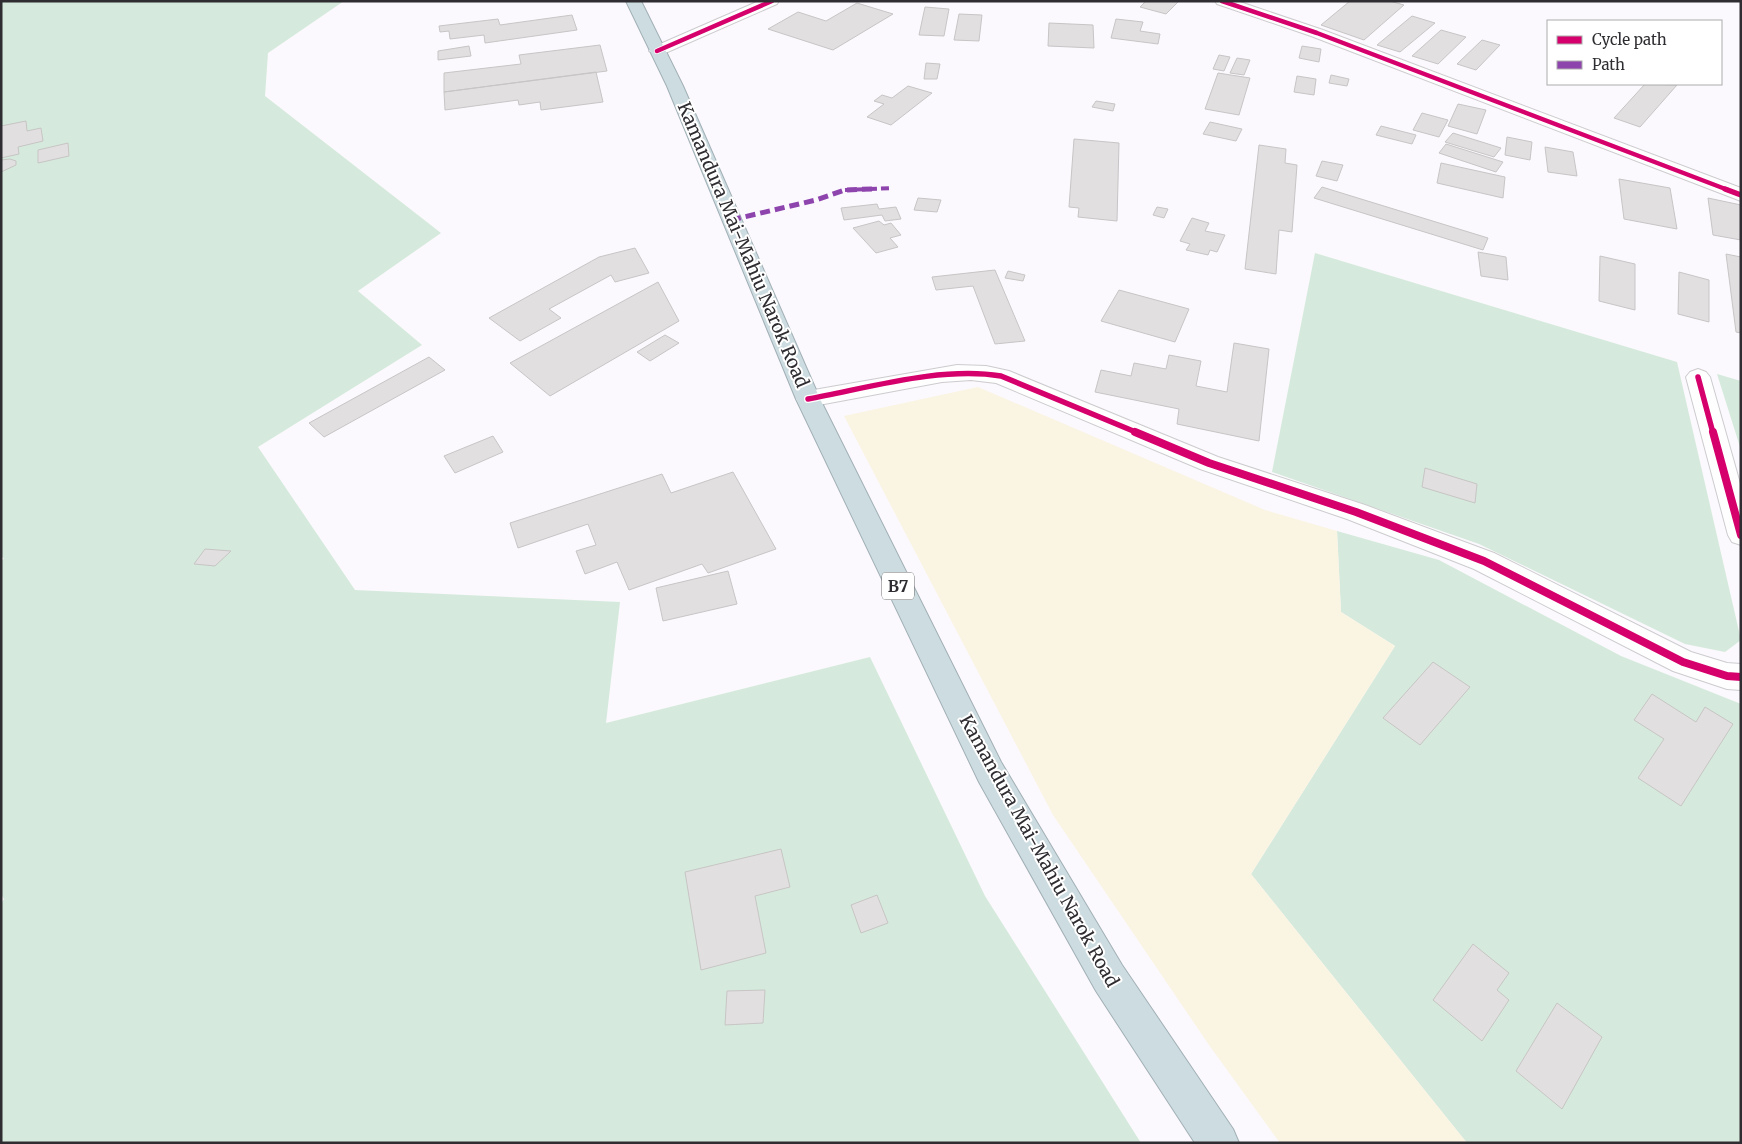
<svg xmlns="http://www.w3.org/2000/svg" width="1742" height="1144" font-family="Merriweather,serif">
  <rect width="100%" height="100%" fill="#fbf9fd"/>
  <path fill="#d5eadc" d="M1,1h343l-76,52 -3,43 176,137 -83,58 64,54 -164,102 97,143 265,12 -14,121 264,-66 115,239 156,247h-1140v-239l3,-5 -3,-5v-332l3,-4 -3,-1z
    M1315,253l362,109 64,278 -16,12 -40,-8 -206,-100 -207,-72z
    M1717,374l24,7v69z
    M1337,531l102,29 182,96 120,48v439h-274l-216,-269 144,-228 -54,-34z"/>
  <path fill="#faf4e2" d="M978,387l287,123 72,21 4,81 54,34 -144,228 216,269h-187l-71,-98 -156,-230 -209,-399z"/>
  <path fill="#e1dfdf" stroke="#c7c5c5" d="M1146,1h33l-13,13 -26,-7z
    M1350,1h40l14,4 -40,35 -43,-15z
    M857,3l36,11 -60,36 -65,-21 30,-17 28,9z
    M925,7l24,2 -5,27 -25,-1z
    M959,14l23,1 -3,26 -25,-1z
    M572,15l5,15 -92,13 -1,-8 -34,4 -1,-8 -9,1 -1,-6 59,-7 2,6z
    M1412,16l23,7 -35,29 -23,-7z
    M1116,19l27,3 -3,9 20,3 -2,10 -47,-6z
    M1049,23l44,2 1,23 -46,-2z
    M1441,30l25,7 -28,27 -26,-8z
    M1482,40l18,5 -24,25 -19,-6z
    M600,45l7,26 -163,21v-19l77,-9 -2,-9z
    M469,46l2,10 -33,4v-9z
    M1302,46l19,3 -2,13 -20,-4z
    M1219,55l11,2 -6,14 -11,-2z
    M1237,58l13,2 -6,15 -14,-2z
    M926,63l14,1 -3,15h-13z
    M596,72l7,30 -62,8 -1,-8 -21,3 -1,-5 -73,10 -1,-18z
    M1218,73l32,5 -11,37 -34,-6z
    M1331,75l18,4 -2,7 -18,-3z
    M1297,76l19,3 -2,16 -20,-3z
    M1645,84l32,1 -37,42 -26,-9z
    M908,86l24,7 -41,32 -24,-8 17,-13 -10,-3 8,-6 10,3z
    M1096,101l19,3 -2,7 -21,-4z
    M1458,104l28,6 -9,24 -29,-8z
    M1422,113l26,7 -9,17 -26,-7z
    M26,121l1,10 14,-3 2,13 -25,6 1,7 -18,4v-32z
    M1210,122l32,7 -6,12 -33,-7z
    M1381,126l35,9 -4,9 -36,-9z
    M1453,133l48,15 -7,9 -49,-15z
    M1507,137l25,5 -2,18 -25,-5z
    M1074,139l45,4 -2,78 -39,-4 1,-9 -10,-1z
    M68,143l1,13 -31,7v-13z
    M1446,144l57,18 -7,10 -57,-19z
    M1259,145l27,4 -1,14 12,2 -5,67 -13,-2 -3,44 -31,-5z
    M1545,147l28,5 4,24 -29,-4z
    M10,159l6,2v4l-15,7v-12z
    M1322,161l21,4 -6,16 -21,-5z
    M1441,163l64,14 -2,21 -66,-15z
    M1619,179l51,9 7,41 -53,-10z
    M1322,187l166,51 -5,12 -169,-52z
    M918,198l23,2 -4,12 -23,-2z
    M1708,198l33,7v35l-28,-5z
    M877,204l2,5 17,-2 5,12 -16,2 -3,-6 -38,5 -3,-12z
    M1157,207l11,2 -4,9 -11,-3z
    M1192,218l17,5 -4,8 20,4 -8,17 -7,-2 -2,5 -22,-5 4,-6 -10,-3z
    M879,221l5,4 7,-2 10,12 -11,3 8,9 -22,6 -23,-25z
    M635,248l14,25 -34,9 -4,-7 -62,34 12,9 -41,23 -31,-23 110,-61z
    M1478,252l28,5 2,23 -27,-4z
    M1726,254l15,3v76l-5,-1z
    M1600,256l35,8v46l-36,-9z
    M995,270l30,71 -30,3 -22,-58 -37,4 -4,-13z
    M1008,271l17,4 -2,6 -18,-3z
    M1679,272l30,8v42l-31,-8z
    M658,282l21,39 -129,75 -40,-33z
    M1119,290l70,19 -14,33 -74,-21z
    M665,335l14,8 -29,18 -13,-9z
    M1234,343l35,6 -10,92 -82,-17 2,-15 -84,-17 6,-22 30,6 3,-13 32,6 3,-14 32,6 -5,25 31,6z
    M429,357l16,13 -121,67 -15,-14z
    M493,436l10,16 -48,21 -11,-17z
    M1425,468l52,16 -2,19 -53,-16z
    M733,472l43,77 -68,24 -6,-9 -73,26 -12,-28 -32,12 -9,-23 20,-6 -8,-21 -70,24 -8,-25 152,-49 9,19z
    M205,549l26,2 -16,15 -21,-2z
    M728,571l9,33 -74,17 -7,-33z
    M1433,662l37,25 -50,58 -37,-27z
    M1652,694l44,28 9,-15 28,17 -52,82 -43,-28 26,-39 -30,-19z
    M781,849l9,38 -35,9 11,57 -65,17 -16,-98z
    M877,895l11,28 -27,10 -10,-28z
    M1473,944l36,29 -12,17 12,10 -27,41 -49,-41z
    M765,990l-2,33 -38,2 2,-34z
    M1557,1003l45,34 -40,72 -46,-38z"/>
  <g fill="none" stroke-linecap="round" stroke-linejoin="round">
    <defs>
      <path id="minor" d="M759,1h20l-2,3 -114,50 -6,2 -8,-5 2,-3z
        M1215,1h22l86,29 418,158v13l-430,-165 -94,-32z
        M957,365l29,1 23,5 209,86 147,48 129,48 197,99 36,11 14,1v26l-14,-1 -54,-18 -199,-102 -127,-50 -147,-50 -204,-86 -25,-3 -29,2 -134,25 -8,-2 -4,-6 4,-6 8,-2z
        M1698,369l8,3 4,5 31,110v58l-9,-3 -4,-7 -42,-158 4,-5z"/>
      <path id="highway" d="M626,1h15l42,85 137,313 181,363 121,203 111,164 6,14h-44l-99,-152 -117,-209 -183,-383 -129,-313z"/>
    </defs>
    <use href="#minor" stroke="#cdcbce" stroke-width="2"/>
    <use href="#highway" stroke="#a1b0b6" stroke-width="2"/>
    <use href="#minor" fill="#fefeff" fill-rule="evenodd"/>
    <use href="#highway" fill="#cddce0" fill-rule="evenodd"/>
    <path stroke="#8e44ad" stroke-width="4" stroke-dasharray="8 4" stroke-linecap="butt" d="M845,190l47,-2"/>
    <path stroke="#8e44ad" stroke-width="5" stroke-dasharray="10 5" stroke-linecap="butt" d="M731,220l85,-20 29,-10 27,-1"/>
    <defs>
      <path id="cycleway-far2" d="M1222,1l95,32 411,157
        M657,51l115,-50"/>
      <path id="cycleway-far1" d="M1725,189l16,6
        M1698,377l15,56
        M808,399c60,-11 133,-33 193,-23l137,57"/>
      <path id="cycleway" d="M1135,432l74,31 147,49 128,49 199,101 44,14 14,1
        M1713,432l28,103"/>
    </defs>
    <use href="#cycleway-far2" stroke="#fff" stroke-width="6"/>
    <use href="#cycleway-far1" stroke="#fff" stroke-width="8"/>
    <use href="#cycleway" stroke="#fff" stroke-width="11"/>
    <use href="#cycleway-far2" stroke="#d6006c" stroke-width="4.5"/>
    <use href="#cycleway-far1" stroke="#d6006c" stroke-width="5.5"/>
    <use href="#cycleway" stroke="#d6006c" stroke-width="8"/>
  </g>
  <g text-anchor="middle" stroke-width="4" stroke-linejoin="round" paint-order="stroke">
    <rect fill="#fff" stroke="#6d6c6f" stroke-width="1" x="882" y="572.5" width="32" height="27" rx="4"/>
    <g font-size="16" font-weight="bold" fill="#2f2d31">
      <text x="898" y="592">B7</text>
    </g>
    <g font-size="18" fill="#2f2d31" stroke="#fff">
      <text transform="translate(743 245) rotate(67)" y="6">Kamandura Mai-Mahiu Narok Road</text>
      <text transform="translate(1039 851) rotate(61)" y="6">Kamandura Mai-Mahiu Narok Road</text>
    </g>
  </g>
  <rect width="1742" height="1144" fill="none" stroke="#2f2d31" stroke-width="5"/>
  <rect x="1547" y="20" width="175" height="65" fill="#ffffff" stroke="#acabad"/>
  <rect x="1557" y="36" width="25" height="8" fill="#d6006c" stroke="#acabad"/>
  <text x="1592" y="45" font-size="15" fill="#2f2d31">Cycle path</text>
  <rect x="1557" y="61" width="25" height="8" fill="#8e44ad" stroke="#acabad"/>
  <text x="1592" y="70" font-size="15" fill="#2f2d31">Path</text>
</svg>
